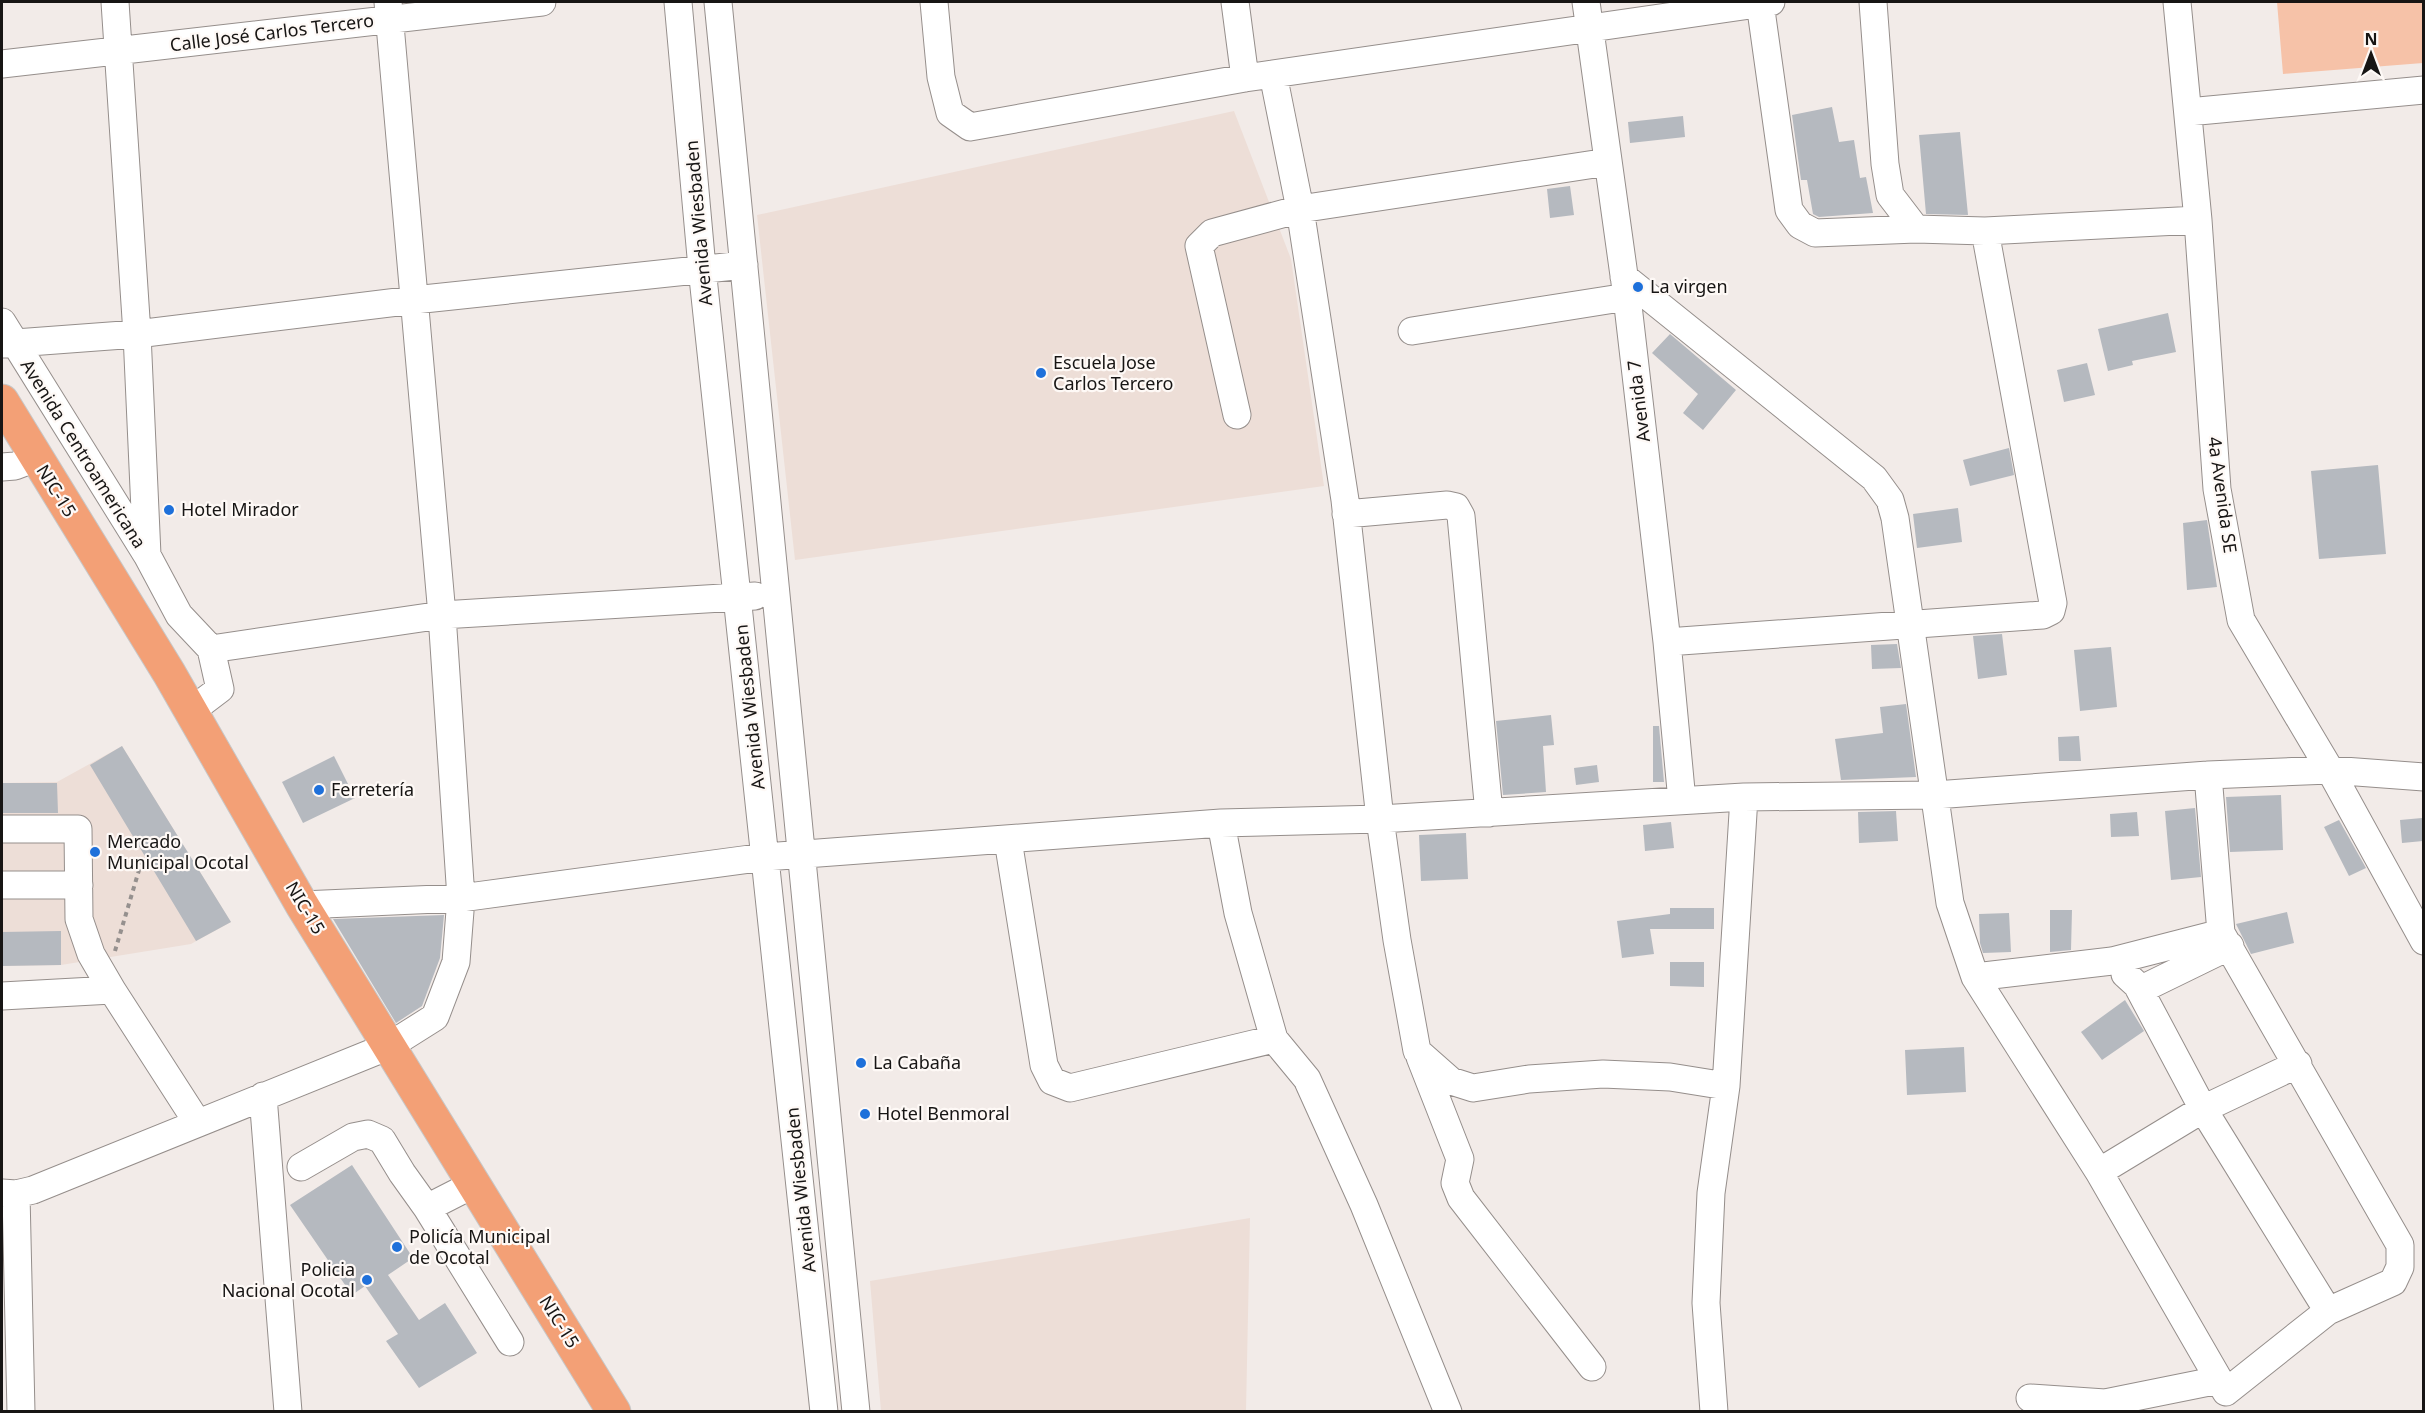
<svg xmlns="http://www.w3.org/2000/svg" width="2425" height="1413" font-family="'Noto Sans',sans-serif">
  <rect width="100%" height="100%" fill="#f2ebe8"/>
  <path fill="#edded7" d="M1234,111l57,148 33,227 -529,74 -38,-345z
    M122,746l109,176 -40,22 -130,21 -59,1v-183l55,-1z
    M1250,1218l-4,193h-365l-11,-130z"/>
  <path fill="#f6c2a8" d="M2277,2h146v61l-140,11z"/>
  <path fill="#b5b9bf" d="M1832,107l7,35 15,-2 6,38 6,-1 7,36 -54,4 -6,-3 -6,-34h-6l-9,-65z
    M1683,116l2,21 -55,6 -2,-21z
    M1960,132l8,83 -42,-1 -7,-79z
    M1570,186l4,29 -24,3 -3,-29z
    M2168,313l8,39 -44,9 1,4 -25,6 -10,-42z
    M1670,334l66,56 -33,40 -20,-17 15,-19 -46,-41z
    M2087,363l8,32 -31,7 -7,-32z
    M2009,448l5,27 -44,11 -7,-26z
    M2378,465l8,89 -67,5 -8,-88z
    M1958,508l4,34 -45,6 -4,-34z
    M2207,520l10,67 -30,3 -4,-67z
    M2002,634l5,41 -29,4 -5,-43z
    M1897,644l4,24 -29,1 -1,-24z
    M2111,647l6,60 -37,4 -6,-61z
    M1906,704l10,73 -75,3 -6,-41 48,-6 -3,-26z
    M1551,715l3,30 -11,1 3,46 -43,3 -7,-74z
    M1653,726h6l5,56h-11z
    M2079,736l2,25h-22l-1,-24z
    M122,746l109,176 -35,19 -106,-176z
    M334,756l21,42 -52,25 -21,-41z
    M1597,765l2,17 -23,3 -2,-17z
    M2,783h55l1,30h-56z
    M2281,795l2,55 -53,2 -4,-55z
    M2195,808l6,69 -30,3 -6,-69z
    M1896,811l2,30 -39,2 -1,-31z
    M2137,812l2,24 -28,1 -1,-23z
    M2422,818l1,23 -21,2 -2,-23z
    M2339,820l27,48 -17,8 -25,-49z
    M1671,822l3,26 -29,3 -2,-26z
    M1466,833l2,46 -47,2 -2,-46z
    M1670,908h44v21h-64l4,25 -32,4 -5,-37 53,-7z
    M2050,910h22l-1,40 -21,2z
    M2287,912l7,31 -43,11 -15,-30z
    M2009,913l2,39 -28,1 -3,-10 -1,-29z
    M444,915l-4,43 -18,48 -26,17 -63,-104z
    M61,931v34l-59,1v-34z
    M1670,962h34v25l-34,-1z
    M2125,1000l19,31 -42,29 -21,-28z
    M1964,1047l2,45 -59,3 -2,-45z
    M352,1165l61,93 -25,17 31,45 26,-17 32,50 -58,35 -33,-47 12,-7 -33,-48 -13,9 -62,-90z"/>
  <g fill="none" stroke-linecap="round" stroke-linejoin="round">
    <defs>
      <path id="minor" d="M115,2l22,332 10,221
        M678,2l24,266 122,1144
        M718,2l138,1410
        M934,2l7,75 9,36 20,14 275,-49 526,-76
        M1235,2l10,76
        M1586,2l41,295 40,345 15,159
        M1873,2l12,162 5,31 26,34 69,2 213,-11
        M2177,2l21,218 19,269 24,131 89,150 94,171
        M1760,3l29,207 11,15 15,8 101,-4
        M2,64l540,-62
        M1273,74l27,135 45,291 35,319 17,121 20,111 34,30 22,7 56,-9 74,-5 67,3 56,9
        M2188,112l236,-22
        M1624,277l250,201 16,22 5,18 55,385 25,74 124,195 127,220 102,-81 65,-29 7,-15v-22l-179,-312 -13,-158
        M2,322l145,233 32,60 32,34
        M1412,331l215,-34
        M2,344l135,-10 277,-34 330,-35
        M1237,415l-38,-169 13,-13 88,-24 308,-47
        M2,467l13,-1 21,-8
        M1346,514l101,-9 9,2 5,9 28,297
        M1667,642l376,-27 8,-4 2,-8 -68,-372
        M191,711l29,-22 -9,-40 231,-34 313,-19
        M1221,823l17,90 36,126 33,40 57,126 84,207
        M2,829h76l1,90 12,35 21,36
        M1008,840l36,225 8,16 18,7 204,-49
        M2,885h77
        M302,905l159,-7 304,-41 456,-34 159,-4 364,-22 191,-2 273,-20 122,-5 94,7
        M2125,974l12,11 9,2 84,-41
        M1975,977l137,-16 109,-28
        M2137,985l66,124 125,202
        M2,996l110,-6 85,132
        M1420,1057l40,102 -5,24 6,15 131,169
        M263,1096l25,316
        M301,1167l52,-30 15,-3 14,6 20,33 25,35 47,-24
        M2099,1172l104,-63 95,-45
        M2,1193l14,1 17,-4 356,-144 46,-29 21,-55 5,-64 -19,-283 -54,-613
        M16,1194l5,218
        M427,1208l83,134
        M2030,1398l75,5 114,-23
        M1714,1412l-8,-109 5,-110 15,-107 18,-289"/>
      <path id="highway" d="M2,401l167,272 133,232 312,507"/>
    </defs>
    <use href="#minor" stroke="#958e8b" stroke-width="29"/>
    <use href="#highway" stroke="#c7c7c7" stroke-width="35"/>
    <path stroke="#95908e" stroke-width="4" stroke-dasharray="4.5 4.5" stroke-linecap="butt" d="M115,951l27,-91"/>
    <use href="#minor" stroke="#fff" stroke-width="27"/>
    <use href="#highway" stroke="#f3a076" stroke-width="33"/>
  </g>
  <g fill="#1e70da" stroke="#fef9f6" stroke-width="2">
    <circle cx="1638" cy="287" r="6"/>
    <circle cx="1041" cy="373" r="6"/>
    <circle cx="169" cy="510" r="6"/>
    <circle cx="319" cy="790" r="6"/>
    <circle cx="95" cy="852" r="6"/>
    <circle cx="861" cy="1063" r="6"/>
    <circle cx="865" cy="1114" r="6"/>
    <circle cx="397" cy="1247" r="6"/>
    <circle cx="367" cy="1280" r="6"/>
  </g>
  <g text-anchor="middle" stroke-width="4.5" stroke-linejoin="round" paint-order="stroke">
    <g font-size="18" fill="#171514" stroke="#fef9f6">
      <text transform="translate(272 33) rotate(-7)" y="6">Calle José Carlos Tercero</text>
      <text transform="translate(699 223) rotate(-95)" y="6">Avenida Wiesbaden</text>
      <text transform="translate(1639 401) rotate(-97)" y="6">Avenida 7</text>
      <text transform="translate(83 454) rotate(58)" y="6">Avenida Centroamericana</text>
      <text transform="translate(56 491) rotate(58)" y="6">NIC-15</text>
      <text transform="translate(2222 495) rotate(82)" y="6">4a Avenida SE</text>
      <text transform="translate(750 707) rotate(-96)" y="6">Avenida Wiesbaden</text>
      <text transform="translate(305 908) rotate(59)" y="6">NIC-15</text>
      <text transform="translate(801 1190) rotate(-96)" y="6">Avenida Wiesbaden</text>
      <text transform="translate(559 1322) rotate(58)" y="6">NIC-15</text>
    </g>
    <g font-size="18" fill="#171514" stroke="#fef9f6" text-anchor="start">
      <text x="1650" y="293">La virgen</text>
      <text x="1053" y="369">Escuela Jose<tspan x="1053" dy="21">Carlos Tercero</tspan></text>
      <text x="181" y="516">Hotel Mirador</text>
      <text x="331" y="796">Ferretería</text>
      <text x="107" y="848">Mercado<tspan x="107" dy="21">Municipal Ocotal</tspan></text>
      <text x="873" y="1069">La Cabaña</text>
      <text x="877" y="1120">Hotel Benmoral</text>
      <text x="409" y="1243">Policía Municipal<tspan x="409" dy="21">de Ocotal</tspan></text>
      <text x="355" y="1276" text-anchor="end">Policia<tspan x="355" dy="21">Nacional Ocotal</tspan></text>
    </g>
  </g>
  <rect width="2425" height="1413" fill="none" stroke="#171514" stroke-width="6"/>
  <g transform="translate(2371 54)" stroke="#fef9f6" stroke-width="4.5" paint-order="stroke">
  <path d="M0-4.5L10 22L0 15L-10 22Z" fill="#171514"/>
  <text y="-9" font-size="16" font-weight="bold" text-anchor="middle" fill="#171514">N</text>
  </g>
</svg>
